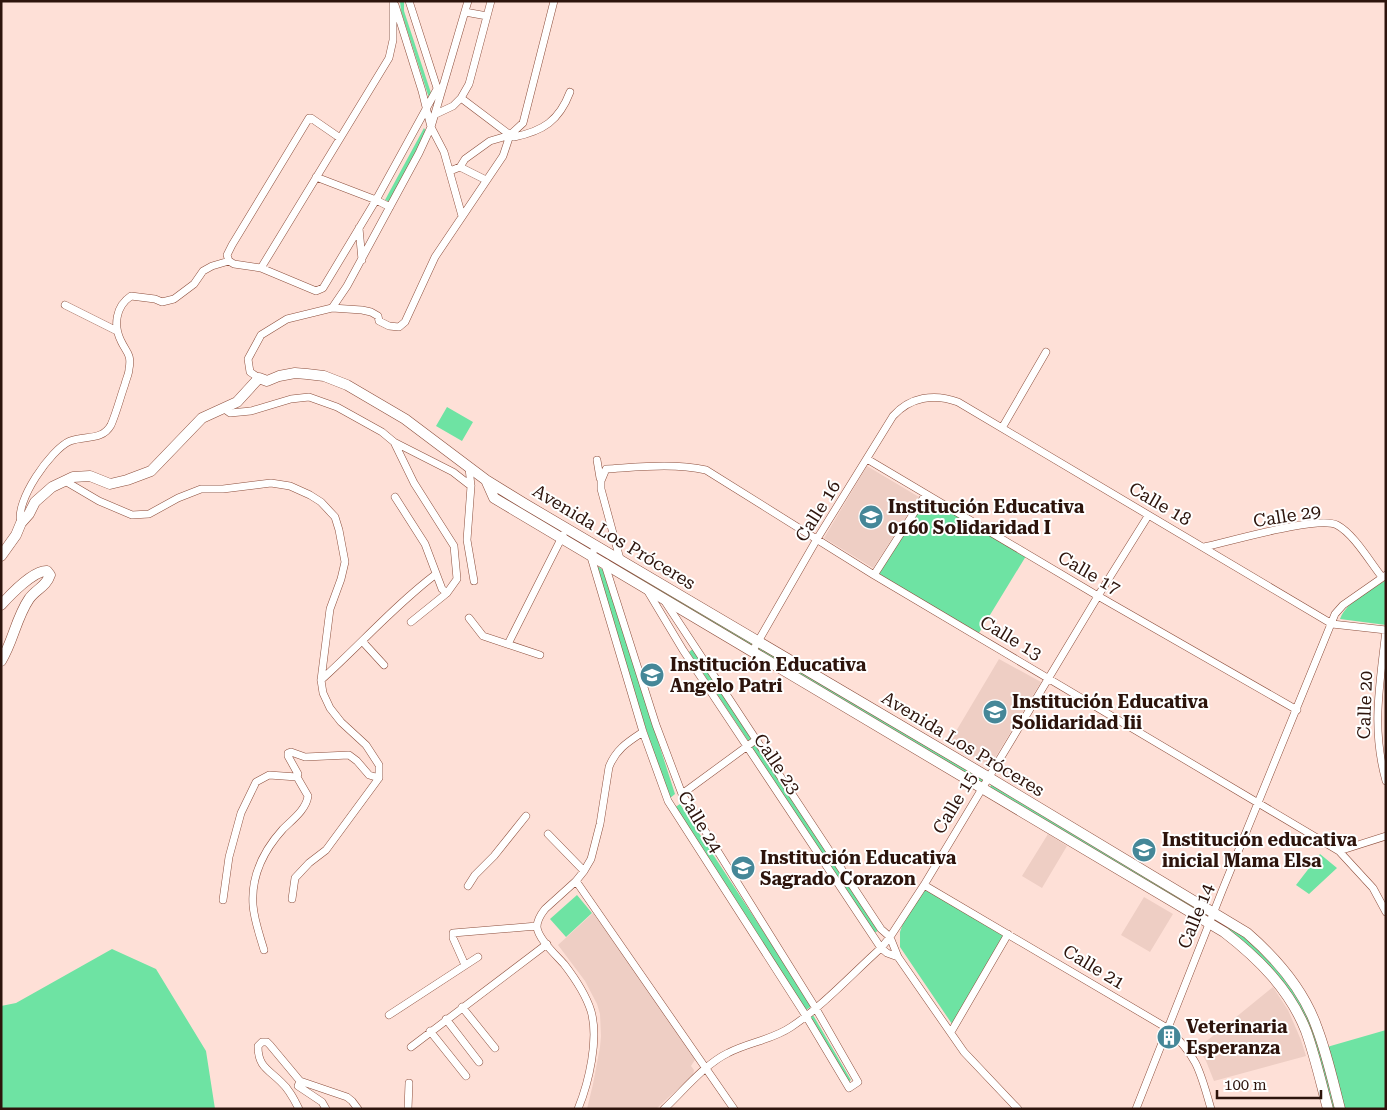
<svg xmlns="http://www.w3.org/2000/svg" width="1387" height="1110" font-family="'Roboto Serif',serif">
  <rect width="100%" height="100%" fill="#fee0d7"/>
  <path fill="#eecec4" d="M867,466l52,31 -46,71 -49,-30z
    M999,659l42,23 -51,84 -41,-23z
    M1048,834l19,12 -25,42 -20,-12z
    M1144,897l29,17 -23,38 -29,-17z
    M593,913l103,145 -5,8 3,4 -1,5 -37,34h-69l6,-25 7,-37 1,-11 -1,-22 -3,-10 -12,-23 -27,-36z
    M1273,987l15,23 13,30 5,16 -92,25 -8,-20 -8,-13z"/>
  <path fill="#6ee3a3" d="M400,1h4v10l27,82 -2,5 -28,-87z
    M424,128l3,5 -37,69 -5,-2z
    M447,407l26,15 -11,19 -26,-15z
    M927,498l99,58 -47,77 -101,-58z
    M621,566l133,76 -3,6 -131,-79z
    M599,567l4,3 72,224 -6,5 -76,-231z
    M1386,580v45l-46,-6c7,-18 30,-28 46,-39z
    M759,645l225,133 -3,6 -225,-134z
    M694,648l60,90 -5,4 -60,-90z
    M757,743l122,187 -3,2h-2l-123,-185z
    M992,784l217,130 -1,3 -219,-129z
    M680,804l132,202 -6,4 -132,-202z
    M1320,854l17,14 -28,26 -13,-9z
    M924,889l80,46 -52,89 -52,-77v-15l3,-9z
    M577,895l15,18 -26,24 -16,-18z
    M1216,917l29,18 46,48 24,46 22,80h-7l-46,-122 -70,-67z
    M112,949l44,20 50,82 9,58h-214v-103l15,-3z
    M813,1015l38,65 -4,3 -37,-65z
    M1386,1030v79h-43l-16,-62z"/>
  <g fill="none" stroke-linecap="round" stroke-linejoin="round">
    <defs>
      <path id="street" d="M409,1l29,90
        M395,5l27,86 9,36 13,25 18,64
        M465,12l22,4
        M461,98l49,37
        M436,114l17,-8 8,-8 8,-14 22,-83
        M340,138l-29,-20h-2l-77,127 -5,10 2,6 5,3 27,4 55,23 7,-3 53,-88 61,-111
        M460,167l26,13
        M450,171l10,-4 5,-8 25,-18 20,-6 4,2c29,-6 45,-16 56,-45
        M316,177l60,23 14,7
        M359,228l3,32
        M261,268l128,-210 4,-18v-39
        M65,305l52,26
        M332,308l30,2 9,2 7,4 1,5 10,5 10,1 6,-5 30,-65 68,-101 7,-21 13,-12 31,-122
        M259,378l-9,-6 -2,-13 13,-24 26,-16 45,-11 15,-22 72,-133 12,-26 37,-126
        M223,408l7,5 21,-2 40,-12 18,-2 28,10 45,25 12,10 20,41 40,63 3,33 -10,14 -5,-4 -17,-45 -30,-47
        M1002,428l44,-76
        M394,442l59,30 18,14
        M867,459l231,137 199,114
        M597,460l3,18
        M469,468l2,18 -4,54 7,41
        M65,481l34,20 33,14 17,-1 29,-16 23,-9h22l48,-6 19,3 20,9 11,7 14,15 4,13 6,32 -4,17 -11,30 -9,71 2,13 7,15 11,14 25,23 13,20v13l-53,72 -17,13 -14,15 -3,21
        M21,523c-7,-21 30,-74 49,-82 16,-6 32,0 41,-16 6,-14 9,-27 14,-41 1,-5 4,-10 4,-15 3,-15 -3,-17 -8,-28 -8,-16 -5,-35 10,-45l24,3 7,3 12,-3 20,-15 9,-13 9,-5 17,-5
        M596,545l-5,12 52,175 25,69 138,215 43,72 9,-6 -43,-75 -133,-213 -26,-69 -51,-160 1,-2
        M1204,547c24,-5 115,-32 133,-22 17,9 33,37 45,52
        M620,559l-19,-70v-8l5,-12c34,-2 67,-6 100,1l168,105 465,276 34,37 13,24
        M874,575l52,-81
        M647,590l36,60 198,298 6,5 11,4
        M664,600l217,329 9,8 8,20 66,95 54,57
        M469,618l14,18 57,19
        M411,622l36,-29
        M1386,630c-6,54 -15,98 0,151
        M362,641l22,24
        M508,644l55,-109
        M752,652l65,-113 76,-123c17,-19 41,-23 65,-14l374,222 54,6
        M321,680c39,-35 73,-74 115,-106
        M682,794l75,-55
        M548,834l36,37
        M1339,851l47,-15
        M576,881l158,228
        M924,885l243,143c30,28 33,42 44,81
        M468,886l7,-11 19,-19 32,-40
        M223,900l6,-43 12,-44 15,-31 13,-7 28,2 1,-3 -10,-18v-3l3,-1 14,5 44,-2 8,6 12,14 10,3
        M264,950c-4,-14 -10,-30 -11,-45 -2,-29 11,-55 30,-76 9,-9 23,-19 25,-33l-11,-19
        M465,965l-12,-27v-5l84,-7
        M462,1007l33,41
        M389,1015l89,-58
        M446,1019l33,43
        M430,1031l36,45
        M951,1032l57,-98
        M411,1047l136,-103
        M299,1109c-5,-10 -10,-20 -18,-27 -13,-13 -23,-15 -23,-36l4,-4h5l3,3 30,36
        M326,1109l-4,-7 -24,-16 2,-5 47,16 5,4 6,8
        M408,1109l1,-26
        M578,1109c11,-27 21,-70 13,-98 -5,-16 -17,-34 -27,-47 -8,-9 -26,-25 -27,-37 0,-7 4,-13 8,-18l31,-28 8,-10 7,-12 9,-35 9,-57c7,-18 19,-25 34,-35
        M664,1109c19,-18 41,-45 64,-56 21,-11 44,-13 63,-26 32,-21 62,-54 90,-79l9,-11 34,-52 174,-289 50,-80
        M1136,1109l86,-218 113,-277 8,-9 43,-30"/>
      <path id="secondary" d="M486,480l8,18 730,434c35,27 66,58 82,99 9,25 15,52 22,78
        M1,556l15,-21 5,-12 8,-9 6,-12 17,-15 21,-10 17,-1 20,8 17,-4 24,-9 51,-53 35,-16 22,-24 8,3 12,-5 16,-3 12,1 17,2 23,9 58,34 81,61 39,24 463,273 259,156c30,26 57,57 70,95 10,26 16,54 23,81
        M1,605c9,-10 33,-35 46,-34l3,4c-4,12 -14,14 -21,24 -13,19 -16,43 -28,62"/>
    </defs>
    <use href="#street" stroke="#8c4e3c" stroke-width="8"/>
    <use href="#secondary" stroke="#8c4e3c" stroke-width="11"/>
    <use href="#street" stroke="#fff" stroke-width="7"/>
    <use href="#secondary" stroke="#fff" stroke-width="10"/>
  </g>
  <defs>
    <symbol id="school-disc" viewBox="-11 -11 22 22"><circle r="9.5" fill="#458798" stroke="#fff"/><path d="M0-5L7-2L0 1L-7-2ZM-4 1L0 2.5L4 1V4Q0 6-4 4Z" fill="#fff"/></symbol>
    <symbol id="building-disc" viewBox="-11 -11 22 22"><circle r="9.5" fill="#458798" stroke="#fff"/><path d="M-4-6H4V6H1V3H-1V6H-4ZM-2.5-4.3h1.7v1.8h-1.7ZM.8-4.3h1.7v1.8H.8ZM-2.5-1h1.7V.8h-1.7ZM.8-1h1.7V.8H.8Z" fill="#fff"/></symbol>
  </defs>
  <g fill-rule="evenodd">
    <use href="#school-disc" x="857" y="503" width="28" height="28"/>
    <use href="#school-disc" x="638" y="661" width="28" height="28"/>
    <use href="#school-disc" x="981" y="698" width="28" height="28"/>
    <use href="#school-disc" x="1130" y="836" width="28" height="28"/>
    <use href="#school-disc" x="729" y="854" width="28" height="28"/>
    <use href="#building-disc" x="1155" y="1023" width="28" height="28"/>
  </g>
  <g text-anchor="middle" stroke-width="4" stroke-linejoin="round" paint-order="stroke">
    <g font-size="18" fill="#2d140c" stroke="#fff">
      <text transform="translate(1160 504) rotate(30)" y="6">Calle 18</text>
      <text transform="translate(818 511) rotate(-58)" y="6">Calle 16</text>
      <text transform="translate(1287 516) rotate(-9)" y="6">Calle 29</text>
      <text transform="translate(614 537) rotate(31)" y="6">Avenida Los Próceres</text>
      <text transform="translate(1089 573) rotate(30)" y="6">Calle 17</text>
      <text transform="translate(1011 638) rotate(31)" y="6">Calle 13</text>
      <text transform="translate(1365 705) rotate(-88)" y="6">Calle 20</text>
      <text transform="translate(963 744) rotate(31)" y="6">Avenida Los Próceres</text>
      <text transform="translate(777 764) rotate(56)" y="6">Calle 23</text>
      <text transform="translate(955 803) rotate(-59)" y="6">Calle 15</text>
      <text transform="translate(700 822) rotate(59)" y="6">Calle 24</text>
      <text transform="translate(1196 916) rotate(-68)" y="6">Calle 14</text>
      <text transform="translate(1094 967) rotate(31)" y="6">Calle 21</text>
    </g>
    <g font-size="18" font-weight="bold" fill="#2d140c" stroke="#fff" text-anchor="start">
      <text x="888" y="513">Institución Educativa<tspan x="888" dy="21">0160 Solidaridad I</tspan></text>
      <text x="670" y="671">Institución Educativa<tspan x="670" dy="21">Angelo Patri</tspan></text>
      <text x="1012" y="708">Institución Educativa<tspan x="1012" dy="21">Solidaridad Iii</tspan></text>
      <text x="1162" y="846">Institución educativa<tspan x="1162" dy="21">inicial Mama Elsa</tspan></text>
      <text x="760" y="864">Institución Educativa<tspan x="760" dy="21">Sagrado Corazon</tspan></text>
      <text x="1186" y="1033">Veterinaria<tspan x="1186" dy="21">Esperanza</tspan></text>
    </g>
  </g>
  <rect width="1387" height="1110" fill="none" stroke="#2d140c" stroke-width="5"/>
  <path d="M1217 1090v8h104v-8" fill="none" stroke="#2d140c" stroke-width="2.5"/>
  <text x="1224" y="1090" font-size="15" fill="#2d140c" stroke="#ffffff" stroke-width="4" paint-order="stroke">100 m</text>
</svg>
